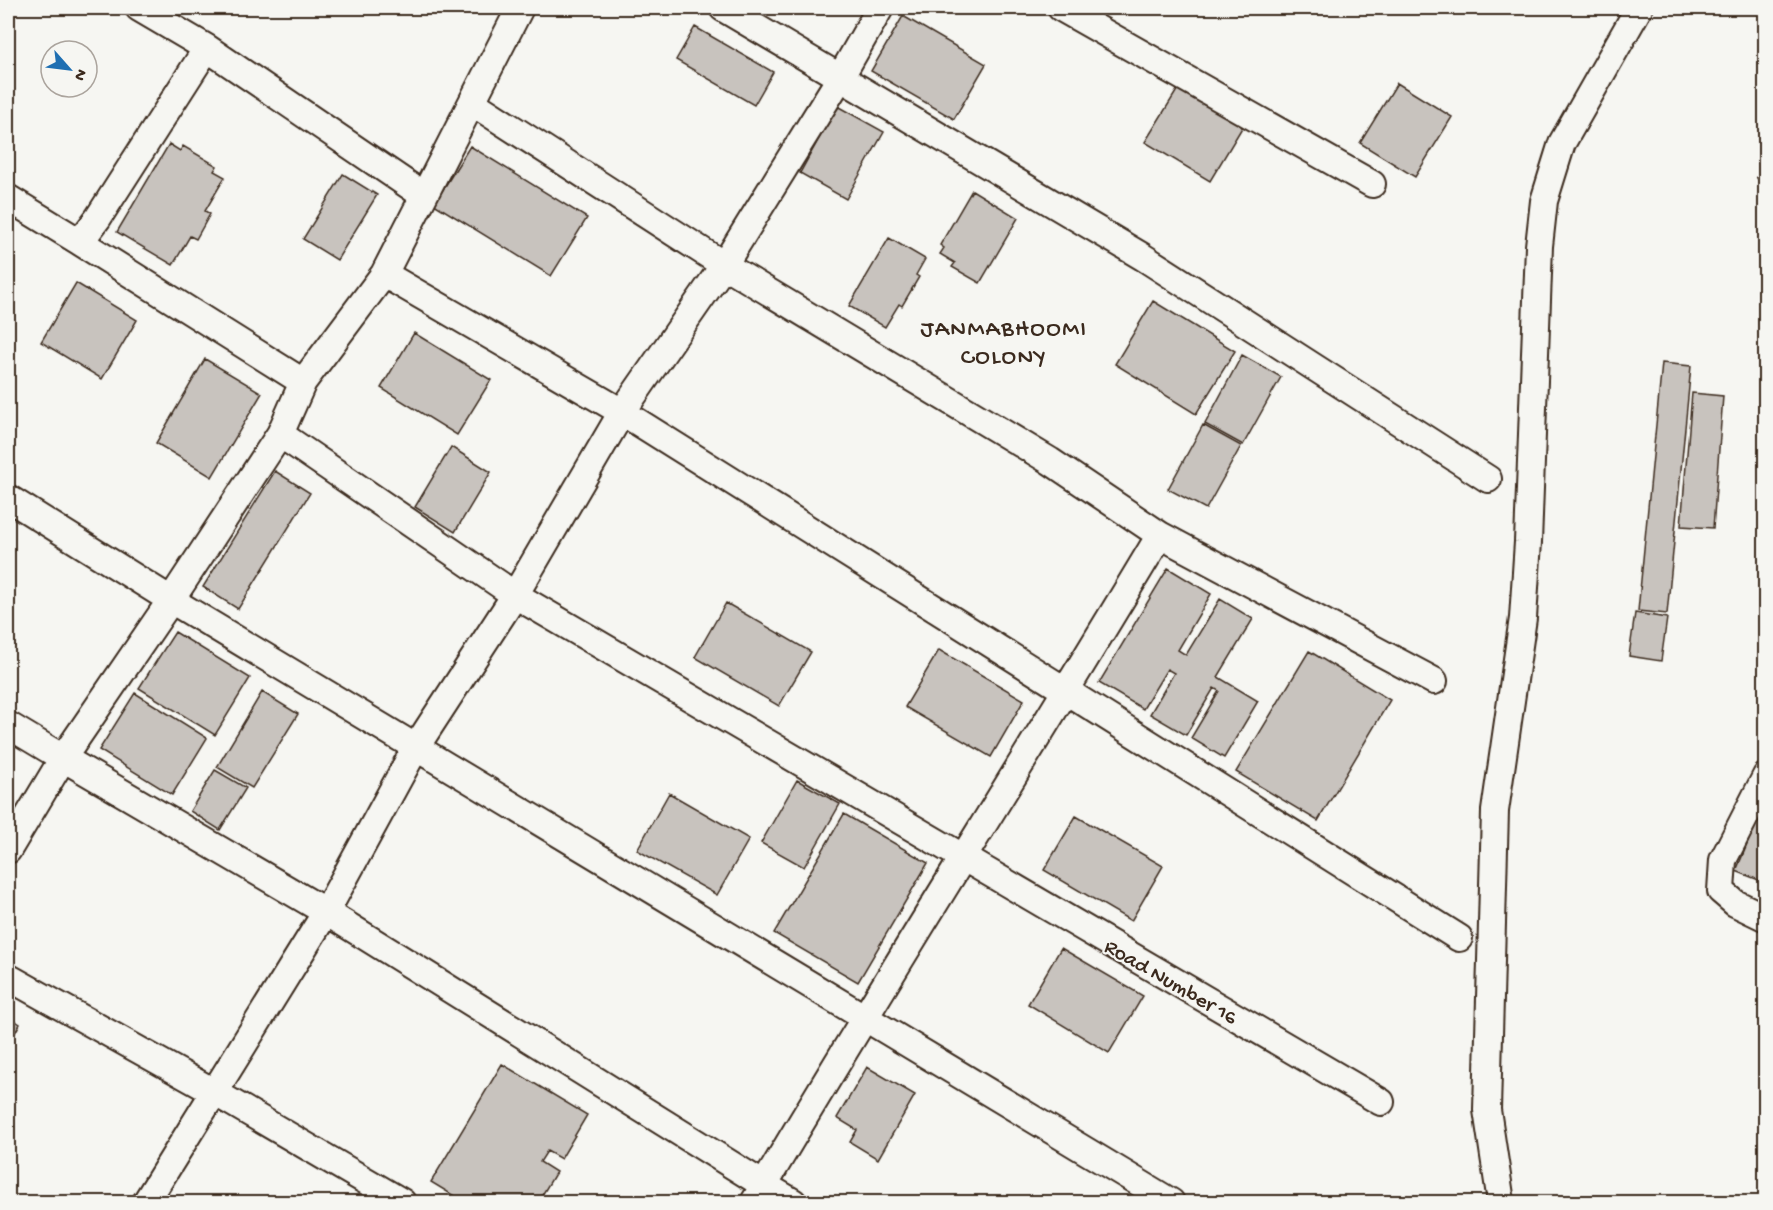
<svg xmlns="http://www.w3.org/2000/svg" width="1773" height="1210" font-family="'Gochi Hand',sans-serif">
  <rect width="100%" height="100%" fill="#f6f6f2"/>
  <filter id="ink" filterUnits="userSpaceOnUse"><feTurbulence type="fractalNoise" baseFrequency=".0167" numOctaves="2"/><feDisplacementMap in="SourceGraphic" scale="12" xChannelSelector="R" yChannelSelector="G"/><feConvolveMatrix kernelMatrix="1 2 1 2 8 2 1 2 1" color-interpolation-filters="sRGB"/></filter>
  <g filter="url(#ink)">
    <path fill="#c8c3be" stroke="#3b2a1e" stroke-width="1.5" d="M903,16l83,48 -32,55 -83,-48z
      M695,27l78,45 -19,33 -78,-45z
      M1397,83l55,34 -37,60 -55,-34z
      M1179,87l64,39 -33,55 -65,-39z
      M837,106l47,26 -38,67 -46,-26z
      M169,144l11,7 3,-5 34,20 -3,5 11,6 -20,34 5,3 -14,25 -6,-3 -17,29 -56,-33z
      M470,146l117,72 -36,58 -117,-72z
      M343,174l34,21 -40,65 -34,-21z
      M972,190l46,28 -38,65 -28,-16 3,-4 -15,-9 4,-6 -4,-3z
      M889,238l36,21 -9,16 3,2 -17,29 -3,-2 -14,23 -36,-21z
      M76,283l61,37 -35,59 -61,-37z
      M1153,301l82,50 -39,63 -81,-50z
      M414,333l77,47 -34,55 -76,-47z
      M1766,338v37l-7,-35z
      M1242,355l39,22 -38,68 -38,-21z
      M205,359l57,34 -50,84 -56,-34z
      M1662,363l29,3 -24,248 -29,-3z
      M1692,393l31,3 -10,132 -32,-2z
      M1203,425l38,21 -35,63 -38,-20z
      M451,447l40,25 -36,60 -40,-25z
      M275,471l35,22 -72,116 -35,-22z
      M1168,568l43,26 -33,56 8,5 34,-56 33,20 -35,58 40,24 -34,57 -33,-20 28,-47 -5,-3 -28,47 -36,-21 24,-41 -7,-4 -24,40 -44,-26z
      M726,603l85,49 -32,54 -84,-49z
      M1635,613l32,5 -6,43 -32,-5z
      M175,632l75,46 -35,57 -76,-47z
      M939,650l85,50 -33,57 -86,-50z
      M1309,651l81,49 -72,121 -82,-49z
      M262,692l36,22 -46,74 -35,-21z
      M135,693l72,45 -35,57 -73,-45z
      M215,770l31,18 -26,42 -30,-19z
      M797,780l43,24 -36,63 -43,-24z
      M669,793l80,46 -32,56 -80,-45z
      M844,814l84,49 -70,119 -84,-49z
      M1076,816l87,50 -32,55 -87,-51z
      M1759,816l7,2v65l-30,-12z
      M1061,948l82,48 -34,57 -81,-49z
      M8,1016l12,8 -12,21z
      M502,1064l85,51 -26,44 -14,-8 -7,11 16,10 -18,30h-74l-33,-20z
      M867,1067l48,28 -37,64 -28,-17 7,-12 -20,-12z"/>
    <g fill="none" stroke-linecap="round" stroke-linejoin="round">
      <defs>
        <path id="minor" d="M139,8l68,40
          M520,8l-136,266 -81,108 -23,52 235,161 866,507
          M723,8l420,249 345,222
          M1061,8l311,176
          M473,103l251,162 326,196 110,74 274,146
          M8,198l72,44 18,-24 109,-170 216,147
          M80,242l223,140
          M384,274l238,138 837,526
          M280,434l-109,166 -108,158 263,154 438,273 -10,17
          M8,498l163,102 1000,602
          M8,725l55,33 -55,92
          M1766,776l-43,84 -2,31 14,12 31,15
          M8,977l206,115 188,110
          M146,1202l180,-290 90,-165 99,-152 107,-183 102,-147 116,-187 40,-70
          M793,1202l-29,-17c129,-218 266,-432 396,-650
          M1501,1202l-14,-92 8,-299 28,-193 5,-76 11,-296 5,-45 18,-58 77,-135"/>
      </defs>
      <use href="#minor" stroke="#3b2a1e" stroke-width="30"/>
      <path stroke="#3b2a1e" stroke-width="4" stroke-dasharray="6 4.5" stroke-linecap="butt" d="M1757,179l9,-8"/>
      <use href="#minor" stroke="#f6f6f2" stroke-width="26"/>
    </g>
  </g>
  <g text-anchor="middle" stroke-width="4.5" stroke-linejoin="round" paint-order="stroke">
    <g font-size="22" fill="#3b2a1e" stroke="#f6f6f2">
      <text transform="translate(1172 980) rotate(30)" y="8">Road Number 16</text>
    </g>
    <g font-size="24" letter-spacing="1.5" fill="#3b2a1e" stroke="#f6f6f2">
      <text x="1004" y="335">JANMABHOOMI<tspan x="1004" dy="28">COLONY</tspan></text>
    </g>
  </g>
  <rect width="1773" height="1210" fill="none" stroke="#f6f6f2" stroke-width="30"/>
  <rect x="15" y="15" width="1743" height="1180" fill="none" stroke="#3b2a1e" stroke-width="2" filter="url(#ink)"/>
  <g transform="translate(69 69) rotate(118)"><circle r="28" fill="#f6f6f2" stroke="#aba49d" stroke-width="1.5"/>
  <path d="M0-4.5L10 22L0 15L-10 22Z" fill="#1f6fb2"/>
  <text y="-9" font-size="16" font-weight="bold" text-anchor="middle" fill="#3b2a1e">N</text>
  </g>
</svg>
